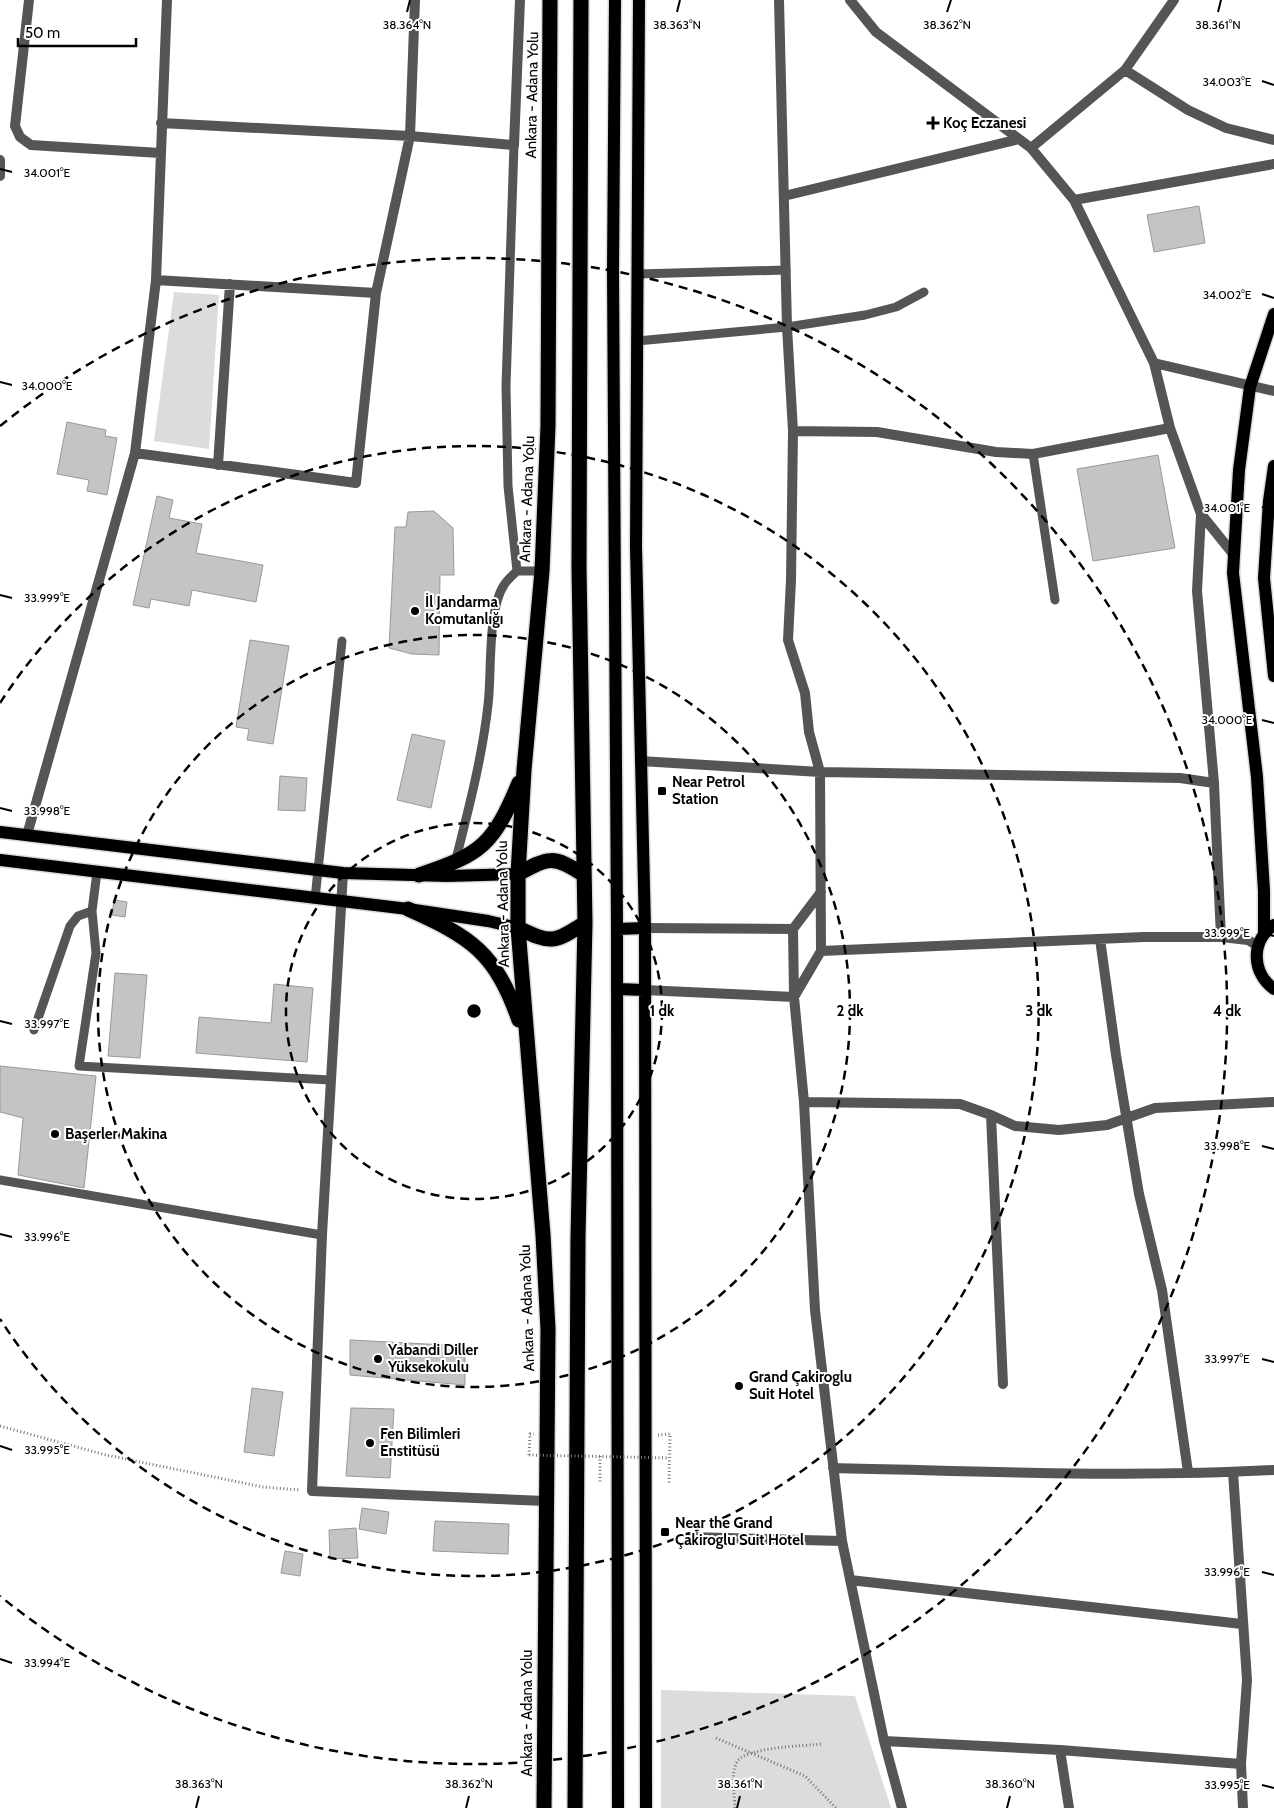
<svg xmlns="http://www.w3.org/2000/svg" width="1274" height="1808" font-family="Cabin,sans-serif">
  <rect width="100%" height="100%" fill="#fff"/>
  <path fill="#dcdcdc" d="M174,292l45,3 -10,154 -55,-8z
    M661,1690l194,6 36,112h-230z"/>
  <path fill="#c4c4c4" stroke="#999" d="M1199,206l6,37 -51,9 -7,-37z
    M67,422l39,8 -1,6 12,2 -10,57 -20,-4 2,-11 -32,-6z
    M1158,455l17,93 -82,13 -16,-92z
    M157,496l16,4 -4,18 33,6 -6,29 67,12 -7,37 -64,-12 -3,16 -38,-7 -2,9 -16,-3z
    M434,511l19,17 1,47h-14l-1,80 -27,-1 -23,-6 6,-121h11l2,-15z
    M250,640l39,6 -16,98 -26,-4 2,-11 -13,-2z
    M412,734l33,7 -14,67 -34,-8z
    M280,776l27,2 -2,33 -27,-1z
    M114,900l13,2 -2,15 -13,-2z
    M115,973l32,2 -7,83 -32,-2z
    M274,984l39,4 -6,74 -111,-9 3,-36 72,6z
    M0,1066l96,10 -12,112 -66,-13 5,-57 -23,-6z
    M350,1340l115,6v39l-115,-10z
    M252,1388l31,4 -9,64 -30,-4z
    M351,1408l43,1 -4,69 -44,-2z
    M362,1508l27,4 -3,22 -27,-5z
    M435,1521l74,3 -1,30 -75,-3z
    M356,1528l2,30 -28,1 -1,-29z
    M285,1551l18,3 -3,22 -19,-3z"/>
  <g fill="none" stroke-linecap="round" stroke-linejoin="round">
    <defs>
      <path id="primary" d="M615,0l-2,271 4,658 1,879
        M639,0l-3,547 9,381 1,880
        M1274,466l-5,35 -5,77 10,98
        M0,832l343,41 104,3 71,-2
        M0,860l408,49 80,12 30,7
        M1274,925c-24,16 -22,48 0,64
        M617,929l28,-1
        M1264,934v-43l-7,-114 -24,-204 6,-103 11,-83 24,-73
        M617,989l27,1"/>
      <path id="highway" d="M518,874c31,-17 35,-19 66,1
        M419,875c63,-21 74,-30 100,-92
        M408,909c63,28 87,43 111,111
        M518,928c34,16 35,15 67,-5
        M544,1808l4,-479 -5,-94 -25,-307v-54l6,-104 18,-199 6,-145 2,-426
        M575,1808l3,-571 7,-314 -6,-355 2,-568"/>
    </defs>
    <use href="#primary" stroke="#dbdbdb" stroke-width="15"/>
    <use href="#highway" stroke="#dbdbdb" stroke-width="18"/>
    <path stroke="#777" stroke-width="3" stroke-dasharray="1 2.5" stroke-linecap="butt" d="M0,1426l106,29 157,32 37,3
      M658,1435l12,-1 -1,50
      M529,1455l1,-21h4
      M600,1456v27
      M716,1738l89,38 31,32
      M735,1808c0,-13 -5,-34 2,-46 8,-15 67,-16 85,-18"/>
    <path stroke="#555" stroke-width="9" d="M514,145l-8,241 2,100 9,85
      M638,274l148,-4
      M637,341l150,-14 78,-12 31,-8 28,-15
      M1033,454l22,146
      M455,863c13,-52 27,-104 33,-158 4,-31 -1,-94 16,-120 3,-5 9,-10 13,-14h25
      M97,872l-5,39 4,42 -17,113 251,14
      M315,899l27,-258
      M34,1030l36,-104 8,-10 14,-5
      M0,1180l322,55"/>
    <path stroke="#555" stroke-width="10" d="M29,0l-14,126 5,11 11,8 129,8
      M167,0l-11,280 220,13
      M850,0l26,32 155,116 43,52 80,163 16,65 31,86 33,41
      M1125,70l63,40 38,18 48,12
      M161,123l249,13 104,9 6,-145
      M1031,148l94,-78 49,-70
      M0,160v16
      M784,196l235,-57
      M1074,200l200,-36
      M1154,363l120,28
      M793,431l84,1 119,20 37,2 137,-26
      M135,453l221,30 20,-190 34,-157 5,-136
      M218,465l12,-181
      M1201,514l-4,77 17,192 7,154
      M640,761l180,11 360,6 34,5
      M27,835l108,-382 21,-173
      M343,873l-21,362 -10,256 233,10
      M821,892l-28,37 1,68 10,105 11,208 27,231 42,200 18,67
      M645,928l148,1
      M1100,939l16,116 23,139 23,96 26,182
      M821,951l323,-14h77l27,3 10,6
      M644,990l150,7 27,-46 -1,-179 -11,-40 -4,-39 -17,-53 3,-60 2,-149 -6,-104 -8,-327
      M804,1102l156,2 31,11 12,269
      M991,1115l24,11 44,4 48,-5 48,-17 119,-6
      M833,1468c147,3 295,10 441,2
      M1233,1472l14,208 -6,84 2,44
      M689,1537l153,4
      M850,1580l392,44
      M884,1741l176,9 181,14
      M1060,1750l9,58"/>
    <use href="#primary" stroke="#000" stroke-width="12"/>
    <use href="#highway" stroke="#000" stroke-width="15"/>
    <path stroke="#777" stroke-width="3" stroke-dasharray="1 2.5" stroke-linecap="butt" d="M529,1455l140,3"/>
  </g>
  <path fill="none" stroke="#000" stroke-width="2" d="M407,12l3,-12M677,12l3,-12M947,12l4,-12M1218,12l3,-12M1262,81l12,4M0,169l12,3M1262,294l12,4M0,382l12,3M1262,507l12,3M0,595l12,3M1262,720l12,3M0,808l12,3M1262,933l12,3M0,1021l12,3M1262,1146l12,3M0,1234l12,3M1262,1359l12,3M0,1446l12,4M1262,1572l12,3M0,1659l12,4M1262,1785l12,3M196,1808l3,-12M466,1808l3,-12M737,1808l3,-12M1007,1808l3,-12"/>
  <g fill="none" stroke="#000" stroke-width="2.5" stroke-dasharray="9 6">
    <circle cx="474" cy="1011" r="188"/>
    <circle cx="474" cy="1011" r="376"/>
    <path d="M0 703A565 565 0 1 1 0 1319"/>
    <path d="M0 426A753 753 0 1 1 0 1596"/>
  </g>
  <g fill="#000" stroke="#fff" stroke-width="2">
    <path d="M930.5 115.5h5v5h5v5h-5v5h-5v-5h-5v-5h5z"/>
    <circle cx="415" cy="611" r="5"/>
    <rect x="657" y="786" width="10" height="10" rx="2.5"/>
    <circle cx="55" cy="1134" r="5"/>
    <circle cx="378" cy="1359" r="5"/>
    <circle cx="739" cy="1386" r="5"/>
    <circle cx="370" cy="1443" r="5"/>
    <rect x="660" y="1527" width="10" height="10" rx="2.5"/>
  </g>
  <g text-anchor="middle" stroke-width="4" stroke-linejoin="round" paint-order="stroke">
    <g font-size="15" fill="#000" stroke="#fff">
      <text transform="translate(532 95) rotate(-89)" y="5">Ankara - Adana Yolu</text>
      <text transform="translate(527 499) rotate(-88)" y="5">Ankara - Adana Yolu</text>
      <text transform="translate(503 904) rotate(-91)" y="5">Ankara - Adana Yolu</text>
      <text transform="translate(527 1308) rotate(-92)" y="5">Ankara - Adana Yolu</text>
      <text transform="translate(527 1713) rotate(-90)" y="5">Ankara - Adana Yolu</text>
    </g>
    <g font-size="15" font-weight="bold" fill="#000" stroke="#fff" text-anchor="start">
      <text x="943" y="128">Koç Eczanesi</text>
      <text x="425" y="607">İl Jandarma<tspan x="425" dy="17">Komutanlığı</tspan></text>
      <text x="672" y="787">Near Petrol<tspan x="672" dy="17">Station</tspan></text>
      <text x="65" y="1139">Başerler Makina</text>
      <text x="388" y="1355">Yabandi Diller<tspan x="388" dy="17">Yüksekokulu</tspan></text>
      <text x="749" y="1382">Grand Çakiroglu<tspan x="749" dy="17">Suit Hotel</tspan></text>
      <text x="380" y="1439">Fen Bilimleri<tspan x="380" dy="17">Enstitüsü</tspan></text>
      <text x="675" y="1528">Near the Grand<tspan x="675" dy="17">Çakiroglu Suit Hotel</tspan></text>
    </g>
  </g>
  <g font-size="12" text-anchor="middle" fill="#000" stroke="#fff" stroke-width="4" stroke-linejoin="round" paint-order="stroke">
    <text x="407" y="29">38.364°N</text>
    <text x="677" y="29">38.363°N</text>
    <text x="947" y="29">38.362°N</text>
    <text x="1218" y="29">38.361°N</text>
    <text x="1227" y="86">34.003°E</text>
    <text x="47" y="177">34.001°E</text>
    <text x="1227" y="299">34.002°E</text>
    <text x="47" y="390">34.000°E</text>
    <text x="1227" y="512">34.001°E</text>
    <text x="47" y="602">33.999°E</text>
    <text x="1227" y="724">34.000°E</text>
    <text x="47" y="815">33.998°E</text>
    <text x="1227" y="937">33.999°E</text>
    <text x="47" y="1028">33.997°E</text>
    <text x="1227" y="1150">33.998°E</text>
    <text x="47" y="1241">33.996°E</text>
    <text x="1227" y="1363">33.997°E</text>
    <text x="47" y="1454">33.995°E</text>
    <text x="1227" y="1576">33.996°E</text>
    <text x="47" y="1667">33.994°E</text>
    <text x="199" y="1788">38.363°N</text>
    <text x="469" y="1788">38.362°N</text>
    <text x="740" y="1788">38.361°N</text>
    <text x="1010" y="1788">38.360°N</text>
    <text x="1227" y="1789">33.995°E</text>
  </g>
  <circle cx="474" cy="1011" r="8" fill="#000" stroke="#fff" stroke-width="2.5"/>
  <g font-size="15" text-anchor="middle" font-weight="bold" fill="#000" stroke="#fff" stroke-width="4" stroke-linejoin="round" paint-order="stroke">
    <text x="662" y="1016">1 dk</text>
    <text x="850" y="1016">2 dk</text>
    <text x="1039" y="1016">3 dk</text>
    <text x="1227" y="1016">4 dk</text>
  </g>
  <path d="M18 38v8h118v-8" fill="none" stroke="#000000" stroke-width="2.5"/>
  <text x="25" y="38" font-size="15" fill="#000000" stroke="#ffffff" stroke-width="4" paint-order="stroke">50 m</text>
</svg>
